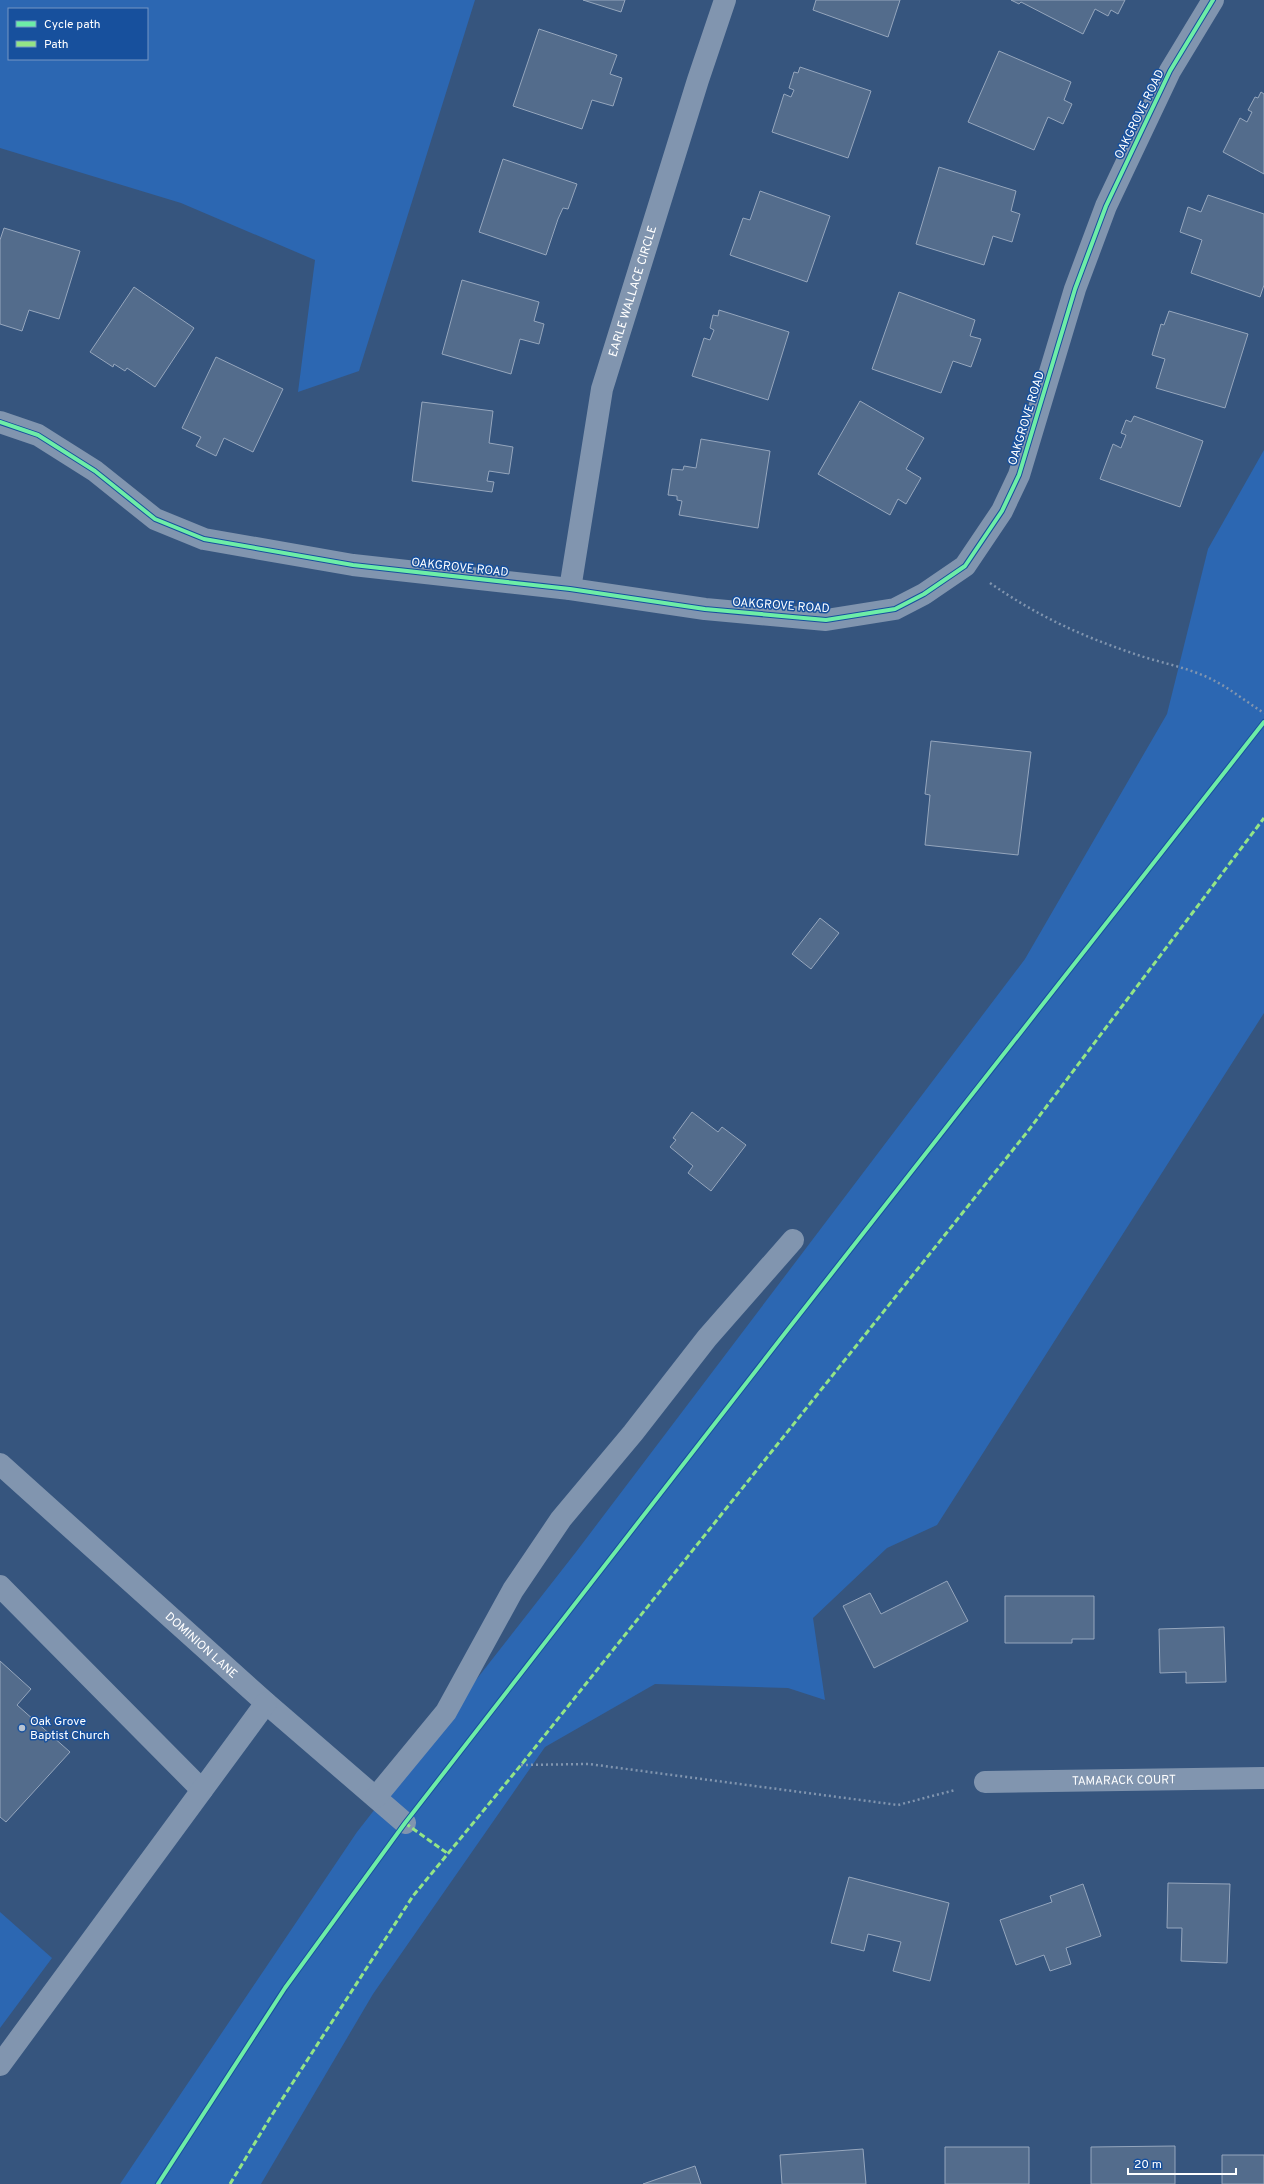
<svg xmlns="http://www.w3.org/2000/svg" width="1264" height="2184" font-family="Overpass,sans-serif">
  <rect width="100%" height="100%" fill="#36557e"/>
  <path fill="#2c67b2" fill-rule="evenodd" d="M0,0h475l-116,371 -61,21 17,-132 -134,-57 -181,-55zM9,9h138v50h-138z
    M1264,450v563l-327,512 -50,23 -74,70 12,82 -37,-12 -133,-4 -110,63 -172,247 -112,190h-141l237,-352 219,-280 449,-593 142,-245 41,-165z
    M0,1912l52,46 -52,70z"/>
  <path fill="#536c8c" stroke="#95a6bd" d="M583,0h42l-4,12z
    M816,0h84l-12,37 -75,-27z
    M1011,0h114l-7,14 -7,-4 -3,6 -13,-7 -12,25 -62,-32 -2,2z
    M539,29l78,26 -7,19 12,4 -9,28 -21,-6 -10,29 -69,-23z
    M999,51l72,31 -7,18 8,4 -9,20 -15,-7 -14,33 -66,-28z
    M800,67l71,24 -23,67 -76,-26 12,-38 7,3 3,-7 -5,-2 5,-16 4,1z
    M1261,92l3,2v80l-41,-22 17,-34 7,4 5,-10 -4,-2 7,-13 3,1z
    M503,159l74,25 -9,25 -5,-1 -5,11 -12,36 -67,-23z
    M939,167l77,24 -5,20 9,3 -8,28 -19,-6 -9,29 -68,-21z
    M760,191l70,25 -23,66 -77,-27 13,-37 7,2z
    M1208,195l56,19v71l-4,12 -69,-24 11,-33 -22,-8 8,-25 13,5z
    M4,228l76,23 -21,68 -30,-9 -7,21 -22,-7v-84z
    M462,280l77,22 -5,19 10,3 -5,20 -19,-5 -9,35 -69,-20z
    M134,287l60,41 -39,59 -28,-19 -2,3 -11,-7 -1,3 -23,-15z
    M899,292l76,28 -5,16 11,3 -10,28 -18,-6 -12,32 -69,-24z
    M719,310l70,22 -21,68 -76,-24 12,-38 6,2 4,-10 -4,-2 3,-13 5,1z
    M1169,311l79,23 -23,74 -69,-20 9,-29 -13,-4 9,-31 3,1z
    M216,357l67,32 -30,63 -29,-14 -8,18 -20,-10 5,-9 -19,-9z
    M860,401l64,37 -18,31 15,9 -15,26 -8,-5 -8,16 -72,-41z
    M422,402l71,9 -4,32 24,4 -4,27 -20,-3 -2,10 7,1 -2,10 -80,-11z
    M1134,416l69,25 -23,66 -80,-28 13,-35 8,4 5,-13 -5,-2 5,-13 5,2z
    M701,439l69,12 -12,77 -79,-13 3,-14 -5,-1v-4l-9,-1 4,-26 11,1 1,-4 12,2z
    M931,741l100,11 -13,103 -93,-10 5,-50 -5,-1z
    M820,918l19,15 -28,36 -19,-15z
    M692,1112l26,20 4,-5 24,18 -35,46 -23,-18 5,-7 -23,-19 6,-7 -3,-2z
    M947,1581l21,40 -94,47 -31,-62 27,-13 11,21z
    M1005,1596h89v43h-22v4h-67z
    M1224,1627l2,55 -40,1v-11l-26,1 -1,-44z
    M0,1661l31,28 -14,16 53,47 -64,70 -6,-5z
    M849,1877l100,26 -19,78 -37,-10 8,-29 -33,-8 -4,17 -33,-8z
    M1168,1883l62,1 -3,79 -46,-2 1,-33h-15z
    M1083,1884l18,52 -35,12 5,16 -21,7 -6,-16 -28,10 -16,-45 52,-18 -2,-6z
    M1175,2146v38h-84v-37z
    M945,2147h84v37h-84z
    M863,2149l3,35h-84l-2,-29z
    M1222,2155h42v29h-42z
    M695,2166l6,18h-58z"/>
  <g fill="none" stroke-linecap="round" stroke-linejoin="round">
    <path stroke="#8195af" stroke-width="2.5" stroke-dasharray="2 3" stroke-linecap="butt" d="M990,583c46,32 89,52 142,70 27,10 57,14 83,28 17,9 33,22 49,32
      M521,1765l68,-1 309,41 57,-15"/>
    <g stroke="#8195af" stroke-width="22">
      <path d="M0,422l38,13 57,36 60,48 49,20 149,26 217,24 135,20 121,11 69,-11 29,-15 41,-28 37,-55 17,-36 56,-186 31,-83 64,-135 43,-71"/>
      <path id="s1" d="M570,589l32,-200 96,-309 27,-80"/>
      <path id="s2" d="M0,1464l266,239 139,120"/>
      <path d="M0,1586l202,204"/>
      <path id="s3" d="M985,1782l279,-4"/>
      <path d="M376,1797l70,-85 67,-122 48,-71 72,-86 74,-95 86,-98"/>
      <path d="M0,2065l266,-362"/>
    </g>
    <path stroke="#94e586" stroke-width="3" stroke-dasharray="6 3" stroke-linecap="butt" d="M405,1823l42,30
      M230,2184l40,-66 143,-222 108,-131 507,-634 236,-313"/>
    <defs>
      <path id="cycleway" d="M0,422l38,13 57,36 60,48 49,20 149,26 217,24 135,20 121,11 69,-11 29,-15 41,-28 37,-55 17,-36 56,-186 31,-83 64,-135 43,-71
        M158,2184l127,-196 120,-165 384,-495 475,-606"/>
    </defs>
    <use href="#cycleway" stroke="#17509d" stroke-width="6"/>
    <use href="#cycleway" stroke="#6deda7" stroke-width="4"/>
  </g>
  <circle fill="#b9c4d2" stroke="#17509d" stroke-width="1.5" cx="22" cy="1728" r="4"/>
  <g text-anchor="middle" stroke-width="3" stroke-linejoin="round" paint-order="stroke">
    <g font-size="12" fill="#fff" stroke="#17509d">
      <text transform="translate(1139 114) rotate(-64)" y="4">OAKGROVE ROAD</text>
      <text dy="4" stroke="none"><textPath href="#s1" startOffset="305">EARLE WALLACE CIRCLE</textPath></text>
      <text transform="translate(1026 418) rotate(-73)" y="4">OAKGROVE ROAD</text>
      <text transform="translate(460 567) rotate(6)" y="4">OAKGROVE ROAD</text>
      <text transform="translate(781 605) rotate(4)" y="4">OAKGROVE ROAD</text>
      <text dy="4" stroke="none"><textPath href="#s2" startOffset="271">DOMINION LANE</textPath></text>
      <text dy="4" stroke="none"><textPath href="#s3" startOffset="139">TAMARACK COURT</textPath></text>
    </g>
    <g font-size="12" fill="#fff" stroke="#17509d" text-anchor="start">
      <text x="30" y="1725">Oak Grove<tspan x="30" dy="14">Baptist Church</tspan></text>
    </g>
  </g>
  <rect x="8" y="8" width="140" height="52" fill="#17509d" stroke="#7496c4"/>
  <rect x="16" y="21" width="20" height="6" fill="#6deda7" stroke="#7496c4"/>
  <text x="44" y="28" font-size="12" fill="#ffffff">Cycle path</text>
  <rect x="16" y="41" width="20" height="6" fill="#94e586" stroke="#7496c4"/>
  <text x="44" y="48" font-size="12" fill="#ffffff">Path</text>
  <path d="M1128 2168v6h108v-6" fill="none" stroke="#ffffff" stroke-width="2"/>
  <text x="1134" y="2168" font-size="12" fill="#ffffff" stroke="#17509d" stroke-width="3" paint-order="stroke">20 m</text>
</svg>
